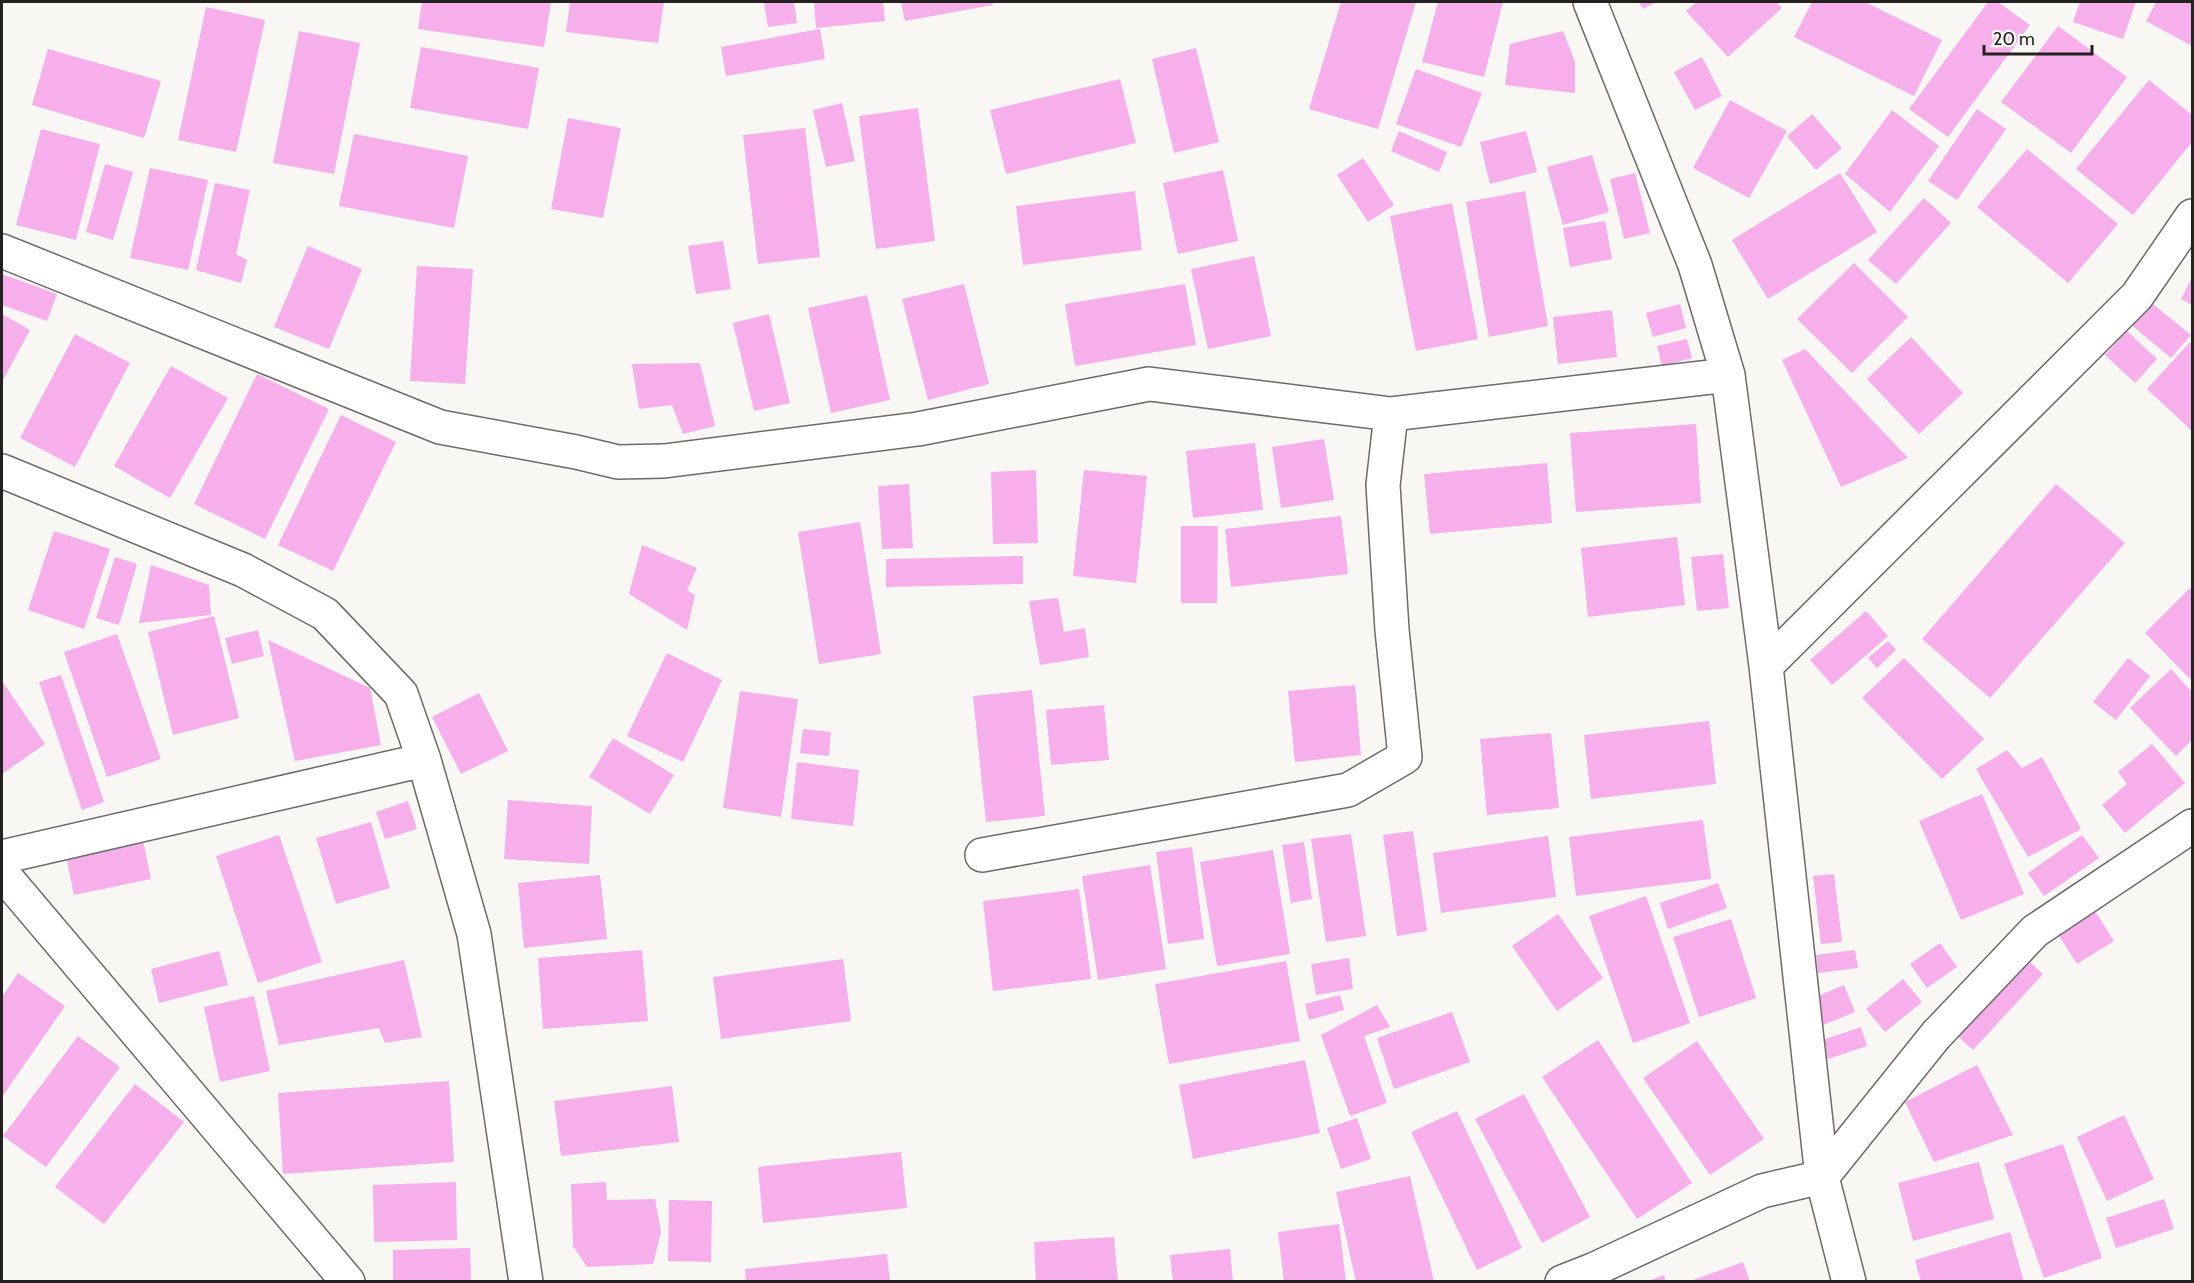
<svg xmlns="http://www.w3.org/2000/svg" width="2194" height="1283" font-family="Cabin,sans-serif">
  <rect width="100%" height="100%" fill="#f9f7f4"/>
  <path fill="#f6afeb" d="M422,2h129l-7,45 -126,-18z
    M570,2h94l-6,41 -92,-11z
    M764,2h30l3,21 -29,4z
    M814,2h69l2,19 -69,7z
    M901,2h91l1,3 -88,16z
    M1341,2h75l-38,127 -69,-20z
    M1438,2h65l-19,75 -62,-15z
    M1639,2h18l-14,7z
    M1697,2h79l6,6 -54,49 -42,-46z
    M1812,2h53l77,38 -28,56 -120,-59z
    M1988,2h10l32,23 -82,112 -39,-28z
    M2080,2h56l-13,37 -50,-17z
    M2156,2h36v44l-46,-25z
    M206,7l59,13 -29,132 -58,-12z
    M2058,26l69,51 -56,76 -70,-51z
    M820,29l5,30 -99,17 -5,-29z
    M299,31l61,12 -26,131 -61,-11z
    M1563,31l12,31v31l-70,-8 5,-41z
    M421,47l118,21 -11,61 -118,-21z
    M1196,48l23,94 -45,11 -22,-94z
    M48,49l113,32 -17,57 -112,-33z
    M1702,57l20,39 -27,14 -21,-38z
    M1416,69l66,24 -21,54 -65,-23z
    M1120,79l16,64 -130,31 -16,-64z
    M2149,80l43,35v27l-59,73 -57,-46z
    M1730,100l57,31 -38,67 -56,-30z
    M842,103l13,58 -29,6 -13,-57z
    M918,108l17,133 -59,8 -17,-133z
    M1977,109l29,20 -49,71 -29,-19z
    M1892,110l47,36 -49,66 -45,-38z
    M1812,114l30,34 -26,22 -29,-34z
    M568,118l53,10 -18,90 -52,-9z
    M805,128l15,129 -62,7 -15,-129z
    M41,129l59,15 -24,96 -60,-15z
    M1399,131l48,21 -8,20 -48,-21z
    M1526,131l11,41 -47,12 -10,-42z
    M354,134l114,22 -14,72 -115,-22z
    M2027,149l91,75 -50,59 -91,-76z
    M1592,155l17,57 -46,13 -16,-58z
    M1363,158l31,47 -26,17 -31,-47z
    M105,164l28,8 -20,68 -27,-8z
    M150,168l58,12 -20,90 -58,-12z
    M1223,170l15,71 -60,13 -15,-71z
    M1635,173l15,60 -26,6 -14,-60z
    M1840,173l37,59 -109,67 -36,-59z
    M215,183l35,7 -14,64 11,6 -6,23 -45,-13z
    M1135,191l7,59 -119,15 -7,-59z
    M1525,191l23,135 -59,11 -23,-135z
    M1924,198l27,25 -55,61 -28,-24z
    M1452,203l26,136 -62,12 -26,-135z
    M1605,221l7,38 -42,8 -7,-39z
    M723,241l8,48 -35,5 -8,-48z
    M308,246l54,23 -33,80 -55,-22z
    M1254,256l17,80 -63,13 -17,-80z
    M1854,263l54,54 -56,56 -55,-54z
    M417,266l56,3 -8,115 -55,-3z
    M2,274l55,20 -10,27 -45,-16z
    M2192,277v28l-11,-6z
    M964,284l25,100 -61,16 -26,-101z
    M1185,284l11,61 -121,21 -10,-62z
    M867,295l23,105 -59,13 -23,-105z
    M2148,300l43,35 -20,23 -42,-35z
    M1680,304l6,24 -33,9 -7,-24z
    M1612,310l5,47 -59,7 -5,-47z
    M2,314l28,16 -28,52z
    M769,314l21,89 -36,8 -21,-88z
    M2127,331l30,28 -22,24 -30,-28z
    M75,334l55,29 -55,104 -55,-29z
    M1911,337l52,56 -44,41 -52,-55z
    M1687,339l5,19 -30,8 -5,-20z
    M2190,342l2,3v86l-45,-42z
    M1805,349l103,109 -67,29 -59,-127z
    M700,363l15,63 -32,8 -11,-29 -33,4 -7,-45z
    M171,366l57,32 -58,100 -56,-32z
    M257,374l72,35 -64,130 -71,-35z
    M341,415l55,27 -63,129 -55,-26z
    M1696,424l5,79 -125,9 -6,-79z
    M1324,439l10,61 -53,8 -9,-61z
    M1255,443l8,67 -70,8 -7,-67z
    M1547,463l5,60 -122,11 -6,-60z
    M1036,470l2,73 -45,1 -2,-72z
    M1084,470l63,6 -11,107 -63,-7z
    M909,484l4,64 -31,1 -4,-63z
    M2056,484l69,59 -135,155 -68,-59z
    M1341,516l7,58 -117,13 -6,-58z
    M860,522l21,132 -62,10 -21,-132z
    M1181,526h37l-1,77h-36z
    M54,531l56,18 -26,80 -56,-19z
    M1677,537l8,68 -97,12 -7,-69z
    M642,545l55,23 -10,22 8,5 -8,35 -58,-36z
    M1723,554l6,54 -32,3 -6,-54z
    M1023,556v28l-137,3v-28z
    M115,557l22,7 -18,61 -23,-7z
    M151,565l58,20 2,30 -72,8z
    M2190,588l2,3v90l-47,-48z
    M1058,598l6,34 21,-4 4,29 -49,8 -11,-64z
    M1866,611l22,25 -56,49 -22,-25z
    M214,616l25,102 -66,17 -25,-103z
    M258,630l6,26 -32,8 -7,-26z
    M117,634l44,125 -54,18 -43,-125z
    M268,640l102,48 11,57 -86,16z
    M1888,641l8,9 -19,18 -9,-10z
    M667,653l55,27 -39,82 -56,-26z
    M1904,658l80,81 -42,40 -80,-81z
    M2128,658l22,18 -34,44 -23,-18z
    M2171,669l21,23v48l-16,16 -46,-48z
    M61,675l43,127 -22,8 -43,-128z
    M2,681l43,63 -43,30z
    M1355,685l6,70 -66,7 -7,-71z
    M1032,690l13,126 -59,6 -13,-126z
    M740,691l58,8 -17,118 -58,-9z
    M479,693l29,58 -47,23 -29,-57z
    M1104,705l5,55 -58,5 -5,-55z
    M1709,721l7,63 -125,15 -7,-64z
    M803,729l28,3 -2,24 -29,-3z
    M1551,733l8,75 -72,7 -7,-76z
    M613,738l61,37 -24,39 -61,-37z
    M2152,744l33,39 -60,50 -23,-28 25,-21 -9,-12z
    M2007,750l15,18 20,-11 39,72 -53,28 -52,-88z
    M797,762l62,8 -6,56 -62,-7z
    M1982,794l42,100 -63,26 -42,-99z
    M508,800l84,6 -3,58 -85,-5z
    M408,801l9,28 -32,10 -9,-27z
    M1703,820l8,59 -135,17 -7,-59z
    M371,822l19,66 -54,16 -20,-66z
    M1413,831l14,100 -30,5 -14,-101z
    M1351,834l15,102 -40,6 -15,-103z
    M279,835l43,127 -64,21 -42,-127z
    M2082,835l17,23 -55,38 -16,-23z
    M1548,836l8,61 -115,16 -8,-60z
    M143,841l8,38 -77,16 -8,-39z
    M1304,842l8,57 -21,4 -9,-58z
    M1192,847l12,92 -36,5 -12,-92z
    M1273,850l17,104 -73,12 -17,-104z
    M1150,865l16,104 -68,11 -16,-104z
    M1834,874l8,68 -21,2 -8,-68z
    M600,875l7,64 -83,9 -6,-65z
    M1718,883l9,25 -59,21 -8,-26z
    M1079,889l12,90 -98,12 -10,-90z
    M1646,896l44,127 -57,20 -44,-127z
    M2091,905l23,36 -37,23 -23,-36z
    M1558,914l45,64 -46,33 -45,-65z
    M1731,919l25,79 -57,19 -26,-80z
    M1940,943l17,24 -30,21 -17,-24z
    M642,950l6,71 -105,8 -5,-71z
    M1855,950l3,18 -40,5 -2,-18z
    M219,951l9,34 -69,18 -8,-34z
    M2018,951l25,23 -70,76 -25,-23z
    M1349,958l4,31 -37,6 -5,-31z
    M843,959l8,62 -130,18 -8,-62z
    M404,960l18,77 -37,6 -6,-15 -100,17 -13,-54z
    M1286,961l14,80 -131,23 -14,-80z
    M18,973l47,33 -63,91v-100z
    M1903,979l19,23 -37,30 -19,-23z
    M1844,985l11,27 -32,13 -10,-27z
    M1340,995l4,15 -35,10 -4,-16z
    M254,996l16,75 -50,11 -16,-75z
    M1377,1005l13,22 -26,9 23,67 -37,13 -29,-81z
    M1452,1012l18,50 -76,27 -17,-51z
    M1861,1027l6,19 -39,13 -6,-19z
    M78,1036l42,31 -74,100 -43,-31z
    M1598,1040l94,143 -55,36 -95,-142z
    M1697,1041l67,98 -54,36 -67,-97z
    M1305,1060l15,73 -127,26 -14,-74z
    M1977,1065l36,70 -79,27 -29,-60z
    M449,1081l5,81 -171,12 -5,-81z
    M135,1084l49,38 -80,102 -49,-37z
    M672,1086l7,56 -118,14 -7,-55z
    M1524,1094l66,123 -48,26 -67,-124z
    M1457,1111l65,137 -45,22 -66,-138z
    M2124,1115l30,64 -47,22 -30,-64z
    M1357,1118l14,41 -30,10 -14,-41z
    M2063,1144l39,114 -58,20 -40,-114z
    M901,1152l6,56 -144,15 -5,-56z
    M1979,1162l15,57 -81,22 -15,-58z
    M1410,1176l24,106h-78l-20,-90z
    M456,1182l1,58 -83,2 -1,-57z
    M606,1182l1,18 48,-1 6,33 -8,32 -66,3 -14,-21 -2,-62z
    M2164,1199l10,30 -58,19 -10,-30z
    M669,1200l43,1 -1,61 -43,-1z
    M1339,1224l7,58h-62l-6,-50z
    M2010,1232l14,50h-103l-6,-22z
    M1114,1237l4,45h-82l-2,-40z
    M470,1248l1,34h-78v-32z
    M1230,1249l3,33h-60l-3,-27z
    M887,1254l3,28h-144l-1,-13z
    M1743,1262l7,20h-60v-1z
    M1664,1275l2,7h-18v-1z"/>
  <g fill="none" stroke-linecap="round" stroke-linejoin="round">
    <defs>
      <path id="minor" d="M1590,2l105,263 33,110 38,291 56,511 27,105
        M2,251l438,176 136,25 42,10 46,-1 254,-32 231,-45 242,30 337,-39
        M2,471l241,99 82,44 76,80 23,66 50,174 52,348
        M1766,666l371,-370 55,-80
        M982,855l366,-65 57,-33 -13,-127 -9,-145 8,-71
        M2,857l422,-97
        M2,873l346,409
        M1562,1282l33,-13 167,-78 60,-14 114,-142 99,-104 157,-105"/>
    </defs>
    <use href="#minor" stroke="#6d6b69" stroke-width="36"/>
    <use href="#minor" stroke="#fff" stroke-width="33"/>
  </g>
  <rect width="2194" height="1283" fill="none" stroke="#232221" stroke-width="6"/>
  <path d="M1984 45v9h108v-9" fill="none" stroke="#232221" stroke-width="3"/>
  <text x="1993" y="45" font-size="18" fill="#232221" stroke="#f9f7f4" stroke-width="4.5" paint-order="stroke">20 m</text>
</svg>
